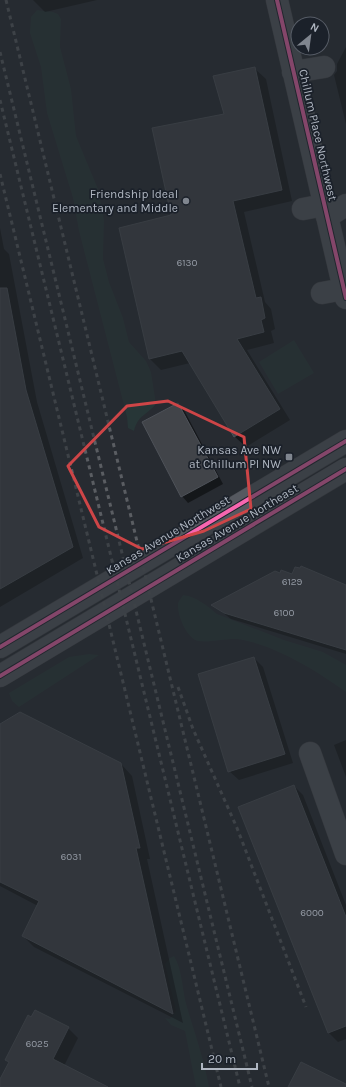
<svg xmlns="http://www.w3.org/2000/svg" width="346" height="1087" font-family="Karla,sans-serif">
  <rect width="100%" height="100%" fill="#272b31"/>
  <path fill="#273637" d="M37,10l16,2 5,2 3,5 -1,28 11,42 5,47 22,53 6,31 -1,39 6,23 14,36 6,24 17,19 5,11 5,32c-9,11 -18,11 -22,27l-6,-3 -1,-11 -48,-186 -6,-33 -26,-85 -6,-46 -11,-34 1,-16z
    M294,340l20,33 -36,21 -19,-32z
    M183,595c12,1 25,11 34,19l67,26 39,12 23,13v27c-29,-21 -73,-48 -109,-53 -10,-1 -34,5 -42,1 -10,-6 -18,-25 -17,-37 1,-3 4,-6 5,-8z
    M89,654l10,1 -80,52 -7,-6 -3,-8 60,-36z
    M174,956c9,15 8,35 13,51 8,27 17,52 22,80h-13l-11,-56 -14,-6 -6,-7 5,1 6,-8 -11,-47 5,-6z"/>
  <path fill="#0007" d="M33,0h64l-52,12z
    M346,47v77l-12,-49 3,-4v-7z
    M254,68l12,11 26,122 -48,11 21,90 6,7 4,20 -4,2 3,12 -27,7 43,70 -44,27 -12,-11 -44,-73 -29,7 -11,-11 22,-143 54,-101z
    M0,228l4,21 5,5 28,148 46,156 -83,49z
    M178,404l6,6 39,74 -35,19 -6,-7z
    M281,574l65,13v67l-115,-35 -18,-14z
    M254,658l9,9 30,96 -54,17 -10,-9z
    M0,725l121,39 11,12 18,83h-3l36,164 -149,-76 -11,-11 15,-30 -38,-20z
    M346,740v37l-12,-32z
    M294,786l9,9 43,110v134l-8,3 -9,-9 -89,-225z
    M32,1018l36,10 10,10 -14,28 42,21h-106v-6l9,-18 -3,-3z"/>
  <path fill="#414449" stroke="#4e5259" d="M255,67l27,123 -49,11 23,97 5,-1 4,21 -4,2 3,12 -27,7 43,70 -46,28 -52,-86 -33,8 -30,-131 52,-13 -19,-87 72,-14 -11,-38z
    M0,288h7l19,102 47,157 -73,42z
    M178,403l40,74 -37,20 -39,-75z
    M301,566l45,19v65l-122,-37 -13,-8 64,-34 5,2 1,-3 11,4 3,-7 5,1z
    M254,657l31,97 -57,18 -30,-98z
    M20,712l101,51 19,85h-4l37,166 -151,-78 17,-35 -39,-19v-158z
    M294,785l52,132v109l-18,7 -90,-226z
    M35,1010l34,17 -16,32 55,28h-108v-8l9,-17 -4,-2 23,-45 3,2z
    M301,1062l45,22v3h-58z"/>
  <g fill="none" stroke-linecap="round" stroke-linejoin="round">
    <defs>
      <path id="minor" d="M277,0l69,298
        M293,72l31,-5
        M303,209l21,-4
        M327,217l19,-12
        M322,293l22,-4
        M0,647l346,-206
        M0,676l346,-207
        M310,753l36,101"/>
    </defs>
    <use href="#minor" stroke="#44474c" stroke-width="23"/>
    <use href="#minor" stroke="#565960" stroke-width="22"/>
    <path stroke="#5a5d62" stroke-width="3" stroke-dasharray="4 4" stroke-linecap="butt" d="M6,0l263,1087
      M0,52l252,1035
      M0,100l240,987
      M0,174l221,913
      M178,687l15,42 44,99 69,179"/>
    <defs>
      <path id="cycleway" d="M277,0l69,298
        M0,647l346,-206
        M0,676l346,-207"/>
    </defs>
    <use href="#cycleway" stroke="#1b212a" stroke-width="6"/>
    <use href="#cycleway" stroke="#f766af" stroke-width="4"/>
  </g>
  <path d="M0 0H346V1087H0ZM168,401l76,36 7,72 -47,22 -62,18 -43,-22 -31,-61 59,-60z" fill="#272b31" fill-opacity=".55" fill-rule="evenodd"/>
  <path fill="none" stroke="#ce4547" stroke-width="3" stroke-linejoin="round" d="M168,401l76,36 7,72 -47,22 -62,18 -43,-22 -31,-61 59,-60z"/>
  <g fill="#80868f" stroke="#1b212a" stroke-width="1.5">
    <circle cx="186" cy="201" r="4"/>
    <rect x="285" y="453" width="8" height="8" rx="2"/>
  </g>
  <g text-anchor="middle" stroke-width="3.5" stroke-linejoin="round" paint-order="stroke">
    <g font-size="10" fill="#949aa4">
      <text x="187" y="266">6130</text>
      <text x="292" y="585">6129</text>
      <text x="284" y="616">6100</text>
      <text x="71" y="860">6031</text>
      <text x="312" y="916">6000</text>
      <text x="37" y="1047">6025</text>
    </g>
    <g font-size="12" fill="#b0b7c2" stroke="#1b212a">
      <text transform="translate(318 135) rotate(77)" y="4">Chillum Place Northwest</text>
      <text transform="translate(237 523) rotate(-31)" y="4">Kansas Avenue Northeast</text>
      <text transform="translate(168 535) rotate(-31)" y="4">Kansas Avenue Northwest</text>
    </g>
    <g font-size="12" fill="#b0b7c2" stroke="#1b212a" text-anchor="end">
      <text x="178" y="198">Friendship Ideal<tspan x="178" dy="14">Elementary and Middle</tspan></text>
      <text x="281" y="454">Kansas Ave NW<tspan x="281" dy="14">at Chillum Pl NW</tspan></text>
    </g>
  </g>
  <g transform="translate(310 36) rotate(29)"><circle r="19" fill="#1b212a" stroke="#575d67"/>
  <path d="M0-3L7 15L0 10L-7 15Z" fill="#80868f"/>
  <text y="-6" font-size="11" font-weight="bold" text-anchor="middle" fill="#b0b7c2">N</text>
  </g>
  <path d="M202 1063v6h55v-6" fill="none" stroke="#b0b7c2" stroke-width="2"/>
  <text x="208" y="1063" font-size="12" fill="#b0b7c2" stroke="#1b212a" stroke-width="3" paint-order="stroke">20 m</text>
</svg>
